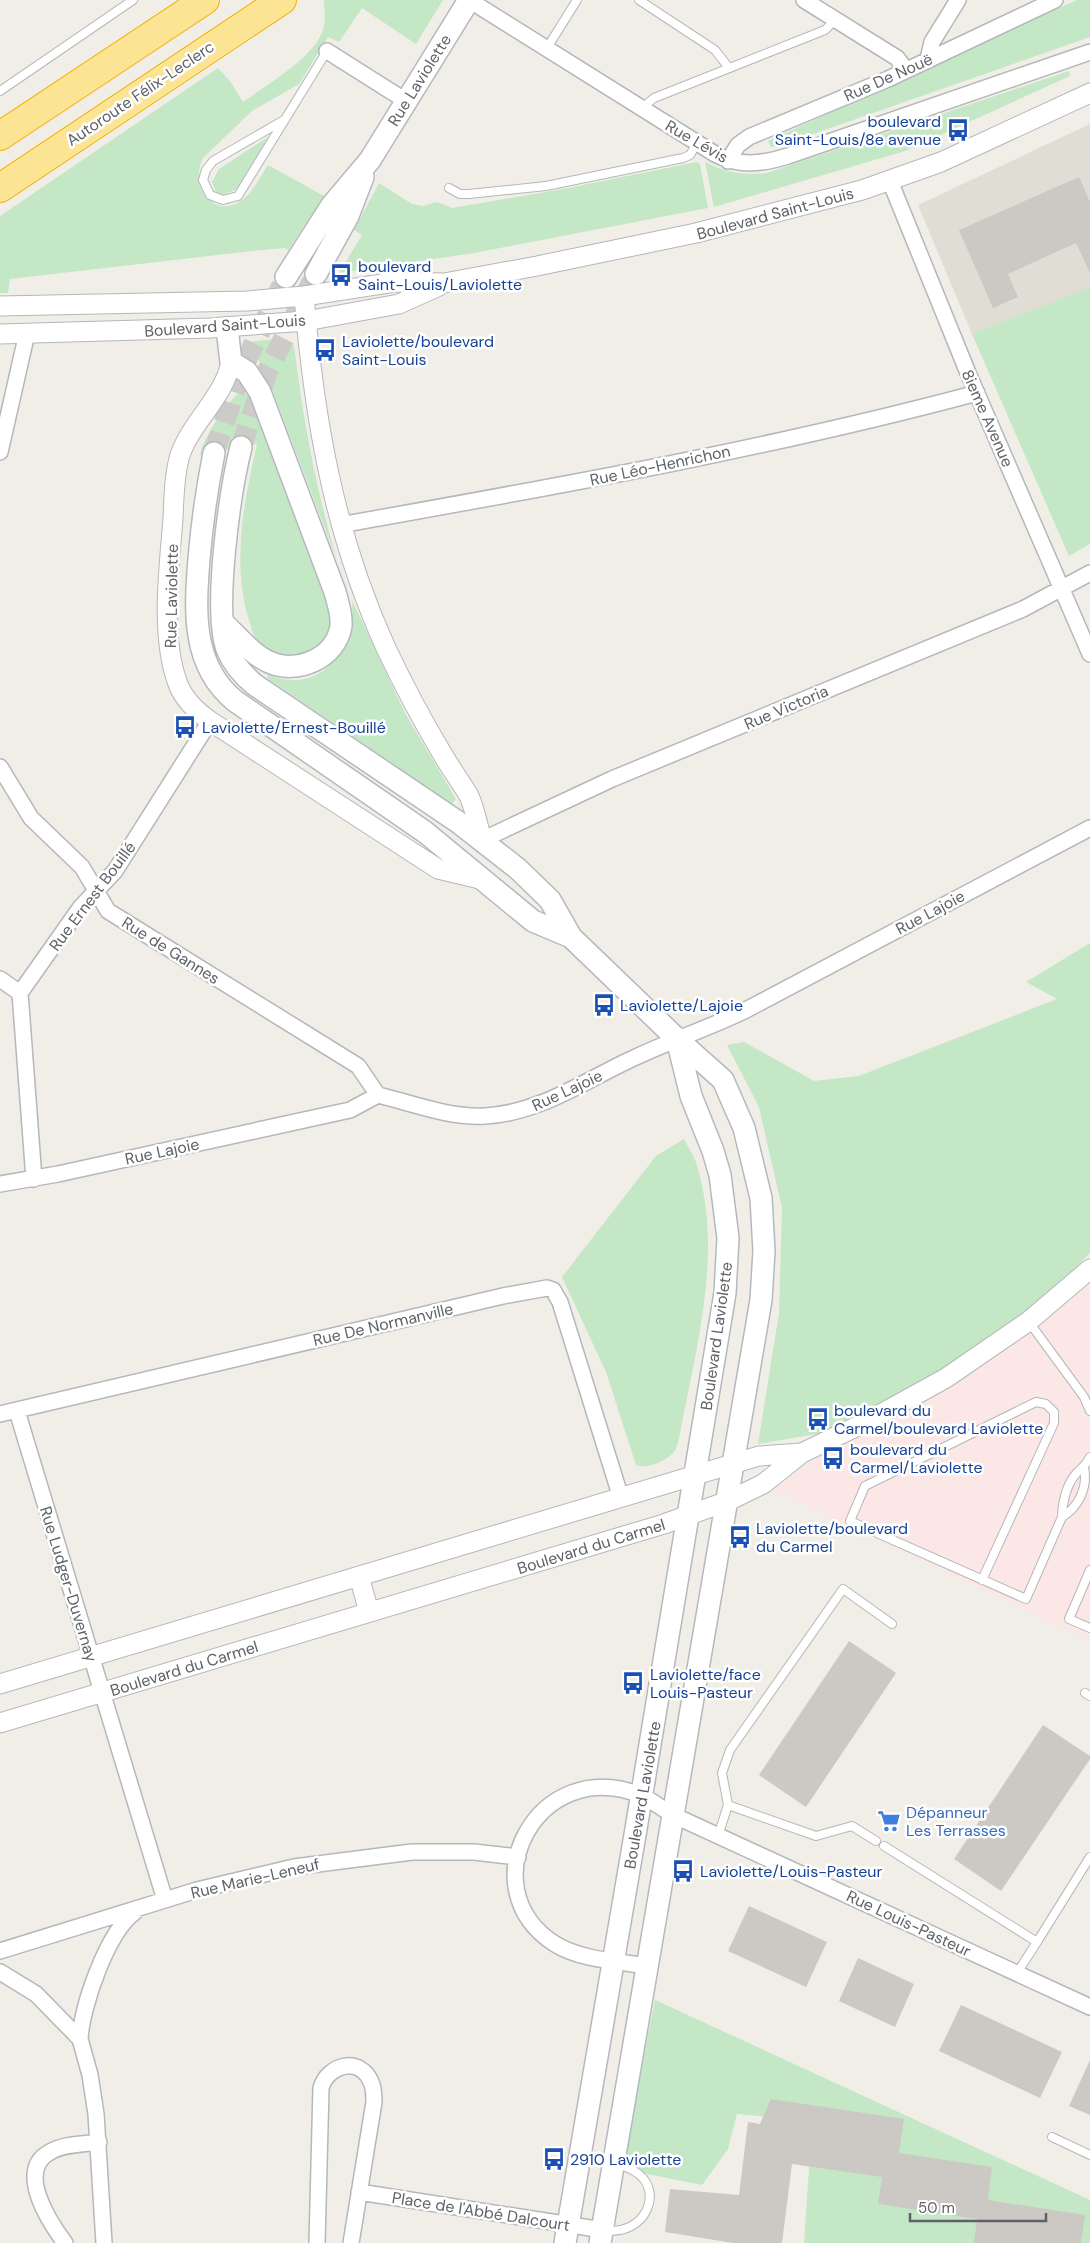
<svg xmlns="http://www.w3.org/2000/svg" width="1090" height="2243" font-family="'DM Sans',sans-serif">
  <rect width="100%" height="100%" fill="#f0eee7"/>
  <path fill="#e0ddd5" d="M1090,124v163l-118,47 -54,-129z"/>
  <path fill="#fbe7e5" d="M1090,1272v369l-318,-151 70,-49z"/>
  <path fill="#c4e7c5" d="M324,0h119l-27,44 -54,-36 -23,34 -11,-5 -29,47 -47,27 -49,47c-13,24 8,61 36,44 13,-7 21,-25 29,-37l56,31 -36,54 -3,-2 -33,3 -242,28 -2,14h-8v-77l218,-148 12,13 13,21c23,-17 71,-44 80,-72 3,-11 1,-21 1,-30z
    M1077,0h13v37l-311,109 -8,1 -3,-6z
    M1069,71l1,5 -165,75 -191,56 -9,-45c19,10 40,14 62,11z
    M268,137l-31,52 -14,6 -7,-3 -4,-10 7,-13z
    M697,162l3,2 8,44 -234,45 -135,20 23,-38 -8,-5 25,-47 33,21 11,2 14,-4 15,6 111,-19z
    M1090,287v257l-21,12 -97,-222z
    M284,338l6,7h4c9,74 22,145 43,215l-64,-168 -17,-38 -10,-12z
    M241,392l5,1 7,8 76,204c1,11 2,23 -4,34 -13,22 -51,21 -67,3 -6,-7 -7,-17 -10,-25 -16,-57 -4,-116 9,-173l-57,11c1,-13 30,-59 41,-63z
    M352,600l54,115 50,84 -4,5 -185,-126 1,-4c52,24 88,-26 84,-74z
    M1090,943v310l-50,50 -71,52 -128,75 -83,14 21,-131 3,-105 -23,-101 -32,-62 17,-3 70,39 45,-5 198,-77 -31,-17z
    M684,1139c4,8 11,18 13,27 27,89 -2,184 -18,273 -1,4 -3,11 -6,14 -9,9 -26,16 -37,12l-30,-93 -44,-95 94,-121z
    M655,2000l435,200v43h-286l8,-118 -44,-8 -31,-3 -9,35 -26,36 -80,-16z"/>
  <path fill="#ccc9c4" d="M1079,177l11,25v71l-14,-30 -68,31 10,23 -25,11 -34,-78z
    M849,1641l47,32 -90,134 -47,-32z
    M1043,1725l47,31v3l-89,132 -47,-32z
    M749,1906l78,36 -21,45 -78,-36z
    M858,1958l56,26 -19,43 -56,-26z
    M961,2005l101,47 -22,46 -101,-47z
    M1090,2060v55l-21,-9z
    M771,2099l133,20 -5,34 93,14 -4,33 97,15 -4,28h-107l3,-24 -99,-15 4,-27 -90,-13 -10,79h-49l-68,-11 5,-43 69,6 9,-73 12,2z"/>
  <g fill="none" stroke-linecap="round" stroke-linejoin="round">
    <path stroke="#cccbc7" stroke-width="21" stroke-dasharray="21 11" stroke-linecap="butt" d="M241,447l27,-77 48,-96
      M214,453l28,-84 44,-92"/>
    <defs>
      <path id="service" d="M639,0l76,50 14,18
        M547,48l30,-48
        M0,91l133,-91
        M642,108l12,-10 171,-68 10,-10
        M284,120l-71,41 -7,9 -3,10 7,15 13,5 15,-4 89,-145
        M449,188l11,6h9l77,-8 137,-28 7,-3 7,-12
        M1029,1322l55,75 6,14
        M1062,1517c17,-10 26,-30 22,-49
        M1090,1570l-21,49 21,9
        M982,1580l72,-157v-11l-8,-8 -10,-2 -171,84 -15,35 176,78 36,-82c0,-13 4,-31 13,-42 6,-8 9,-6 15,-18
        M1085,1693l5,3
        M728,1805l88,31 36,-10 24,15
        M718,1836l10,-31 -6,-32 8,-23 113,-161 49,35
        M884,1846l153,96 -20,31
        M1037,1942l53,-85
        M1052,2137l38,18
        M581,2160c16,2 38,2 53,11 32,18 12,66 -30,59"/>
      <path id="minor" d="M469,0l246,154c24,13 47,10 73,2l302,-104
        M804,0l93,58 9,12
        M327,51l79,50
        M928,59l4,-17 26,-42
        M728,161l10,-16 11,-8 139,-58 167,-79
        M890,181l78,192 122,281
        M0,452l27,-119
        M340,525c213,-38 428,-76 637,-132
        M0,767l31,51 51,49 26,44 250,155 20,29
        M482,840l130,-61 411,-170 67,-36
        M0,979l20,14 14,186
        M20,993l60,-85 35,-37 95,-150
        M0,1184l58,-10 292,-64 28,-15c34,8 71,23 107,21 56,-3 102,-37 151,-59 36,-17 73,-29 108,-46l346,-183
        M17,1411l148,489
        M0,1414l503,-118 44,-8 6,2 7,12 61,196
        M0,1951l197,-61 97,-23 118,-15h62l44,5
        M647,1966c-30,-5 -66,-6 -92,-22 -88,-56 -17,-190 85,-149 12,5 22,14 33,20l417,192
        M0,1972l36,22 44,45 10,36 6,39 8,129
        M80,2039c2,-33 27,-107 55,-127
        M359,2192l244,38
        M65,2243c-15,-20 -50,-73 -15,-91 13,-8 34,-8 49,-10
        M317,2243l4,-155c7,-24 39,-32 50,-6 3,6 3,13 3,20l-23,141"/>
      <path id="tertiary" d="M304,296c10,123 30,238 82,352 17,36 36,72 57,107 8,14 18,27 26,41 6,13 9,30 13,44
        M0,306l247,-5 57,-5 91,-14 49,1 93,-17 159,-33 166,-43 79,-28 149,-69
        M0,334l210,-6 96,-7 93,-17 40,-18
        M231,362c-7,35 -39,59 -51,93 -6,20 -6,43 -7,64 -4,50 -13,117 5,165 6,16 18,27 32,37l228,148 46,11
        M359,1576l10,36
        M0,1684l759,-228 43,-3
        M0,1723l664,-199 64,-23 35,-17 39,-31 66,-32 78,-43 83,-57 61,-52"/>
      <path id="secondary" d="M316,274l32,-58 15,-39
        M286,277l46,-72 38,-45 99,-160
        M241,447c-11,44 -28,161 -14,202 6,15 16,26 28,36l203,137 60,47 32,31 21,37 106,102 46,41 21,48 17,70 3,53 -3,49 -161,943
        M214,453c-7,35 -12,70 -15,106 -4,51 -8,106 36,142l190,131 108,89 38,16
        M222,622c15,13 29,32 47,40 28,13 67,-4 72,-36 1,-12 -3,-23 -6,-34l-75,-200 -13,-20 -16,-10 -4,-34
        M565,2243l71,-414 89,-536 3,-55 -8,-63 -7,-24 -22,-55 -14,-57"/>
      <path id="motorway" d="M0,136l205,-136
        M0,188l282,-188"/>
    </defs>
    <use href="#service" stroke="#b4b7bb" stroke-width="10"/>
    <use href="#minor" stroke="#b4b7bb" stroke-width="18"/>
    <use href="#tertiary" stroke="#b4b7bb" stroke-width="21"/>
    <use href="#secondary" stroke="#b5b9be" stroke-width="24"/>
    <use href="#motorway" stroke="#f2b105" stroke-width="30"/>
    <use href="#service" stroke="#fff" stroke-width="8"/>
    <use href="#minor" stroke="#fff" stroke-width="15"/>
    <use href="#tertiary" stroke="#fff" stroke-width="19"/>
    <use href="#secondary" stroke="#fff" stroke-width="21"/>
    <use href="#motorway" stroke="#fbe493" stroke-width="28"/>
  </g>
  <defs>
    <symbol id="bus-bare" viewBox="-9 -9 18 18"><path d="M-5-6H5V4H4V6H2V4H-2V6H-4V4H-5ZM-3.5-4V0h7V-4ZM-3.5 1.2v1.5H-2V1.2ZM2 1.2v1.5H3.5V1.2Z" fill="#1a4fb4" stroke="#fff" stroke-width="2.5" paint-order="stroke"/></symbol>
    <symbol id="supermarket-bare" viewBox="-9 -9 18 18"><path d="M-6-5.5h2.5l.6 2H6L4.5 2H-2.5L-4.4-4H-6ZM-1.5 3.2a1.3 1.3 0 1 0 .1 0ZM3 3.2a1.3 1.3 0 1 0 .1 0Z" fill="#3f7fe0" stroke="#fff" stroke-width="2.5" paint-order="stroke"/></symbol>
  </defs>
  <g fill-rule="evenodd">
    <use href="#bus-bare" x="942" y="114" width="32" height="32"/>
    <use href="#bus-bare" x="325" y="259" width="32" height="32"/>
    <use href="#bus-bare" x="309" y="334" width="32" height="32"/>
    <use href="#bus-bare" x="169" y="711" width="32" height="32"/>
    <use href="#bus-bare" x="588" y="989" width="32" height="32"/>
    <use href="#bus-bare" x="802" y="1403" width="32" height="32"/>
    <use href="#bus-bare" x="817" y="1442" width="32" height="32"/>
    <use href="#bus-bare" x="724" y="1521" width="32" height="32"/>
    <use href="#bus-bare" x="617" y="1667" width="32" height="32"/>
    <use href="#supermarket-bare" x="873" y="1805" width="32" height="32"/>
    <use href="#bus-bare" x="667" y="1855" width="32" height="32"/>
    <use href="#bus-bare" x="538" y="2143" width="32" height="32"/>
  </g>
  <g text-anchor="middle" stroke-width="5" stroke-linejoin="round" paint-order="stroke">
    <g font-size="16" fill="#5e6267" stroke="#fff">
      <text transform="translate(888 77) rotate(-24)" y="6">Rue De Nouë</text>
      <text transform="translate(419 80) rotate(-58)" y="6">Rue Laviolette</text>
      <text transform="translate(140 93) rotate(-34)" y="6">Autoroute Félix-Leclerc</text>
      <text transform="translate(697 141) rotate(30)" y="6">Rue Lévis</text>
      <text transform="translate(775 213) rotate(-15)" y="6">Boulevard Saint-Louis</text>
      <text transform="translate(225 325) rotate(-4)" y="6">Boulevard Saint-Louis</text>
      <text transform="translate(988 418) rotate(66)" y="6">8ieme Avenue</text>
      <text transform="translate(660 465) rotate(-12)" y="6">Rue Léo-Henrichon</text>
      <text transform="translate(171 596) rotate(-89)" y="6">Rue Laviolette</text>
      <text transform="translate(786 707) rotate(-23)" y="6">Rue Victoria</text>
      <text transform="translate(92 896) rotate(-53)" y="6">Rue Ernest Bouillé</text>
      <text transform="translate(930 912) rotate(-28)" y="6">Rue Lajoie</text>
      <text transform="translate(171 950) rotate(32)" y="6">Rue de Gannes</text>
      <text transform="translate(567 1090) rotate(-25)" y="6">Rue Lajoie</text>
      <text transform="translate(162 1151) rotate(-12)" y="6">Rue Lajoie</text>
      <text transform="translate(383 1324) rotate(-13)" y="6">Rue De Normanville</text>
      <text transform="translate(716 1336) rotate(-82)" y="6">Boulevard Laviolette</text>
      <text transform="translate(591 1546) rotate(-17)" y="6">Boulevard du Carmel</text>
      <text transform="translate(69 1584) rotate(73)" y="6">Rue Ludger-Duvernay</text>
      <text transform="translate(184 1668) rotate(-17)" y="6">Boulevard du Carmel</text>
      <text transform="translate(642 1795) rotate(-80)" y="6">Boulevard Laviolette</text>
      <text transform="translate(255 1878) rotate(-13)" y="6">Rue Marie-Leneuf</text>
      <text transform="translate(909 1923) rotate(25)" y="6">Rue Louis-Pasteur</text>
      <text transform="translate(481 2211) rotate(9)" y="6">Place de l'Abbé Dalcourt</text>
    </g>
    <g font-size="16" fill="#164399" stroke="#fff" text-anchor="start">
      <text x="941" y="127" text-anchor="end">boulevard<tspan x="941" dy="18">Saint-Louis/8e avenue</tspan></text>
      <text x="358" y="272">boulevard<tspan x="358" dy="18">Saint-Louis/Laviolette</tspan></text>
      <text x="342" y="347">Laviolette/boulevard<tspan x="342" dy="18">Saint-Louis</tspan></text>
      <text x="202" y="733">Laviolette/Ernest-Bouillé</text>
      <text x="620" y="1011">Laviolette/Lajoie</text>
      <text x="834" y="1416">boulevard du<tspan x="834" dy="18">Carmel/boulevard Laviolette</tspan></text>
      <text x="850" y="1455">boulevard du<tspan x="850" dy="18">Carmel/Laviolette</tspan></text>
      <text x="756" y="1534">Laviolette/boulevard<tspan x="756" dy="18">du Carmel</tspan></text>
      <text x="650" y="1680">Laviolette/face<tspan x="650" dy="18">Louis-Pasteur</tspan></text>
      <text x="700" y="1877">Laviolette/Louis-Pasteur</text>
      <text x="570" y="2165">2910 Laviolette</text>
    </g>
    <g font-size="16" fill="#366cbe" stroke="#fff" text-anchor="start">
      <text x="906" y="1818">Dépanneur<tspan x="906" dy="18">Les Terrasses</tspan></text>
    </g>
  </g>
  <path d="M910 2213v8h136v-8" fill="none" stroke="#5e6267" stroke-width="2.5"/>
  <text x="918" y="2213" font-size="15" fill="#5e6267" stroke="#ffffff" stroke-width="4" paint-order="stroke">50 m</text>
</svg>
